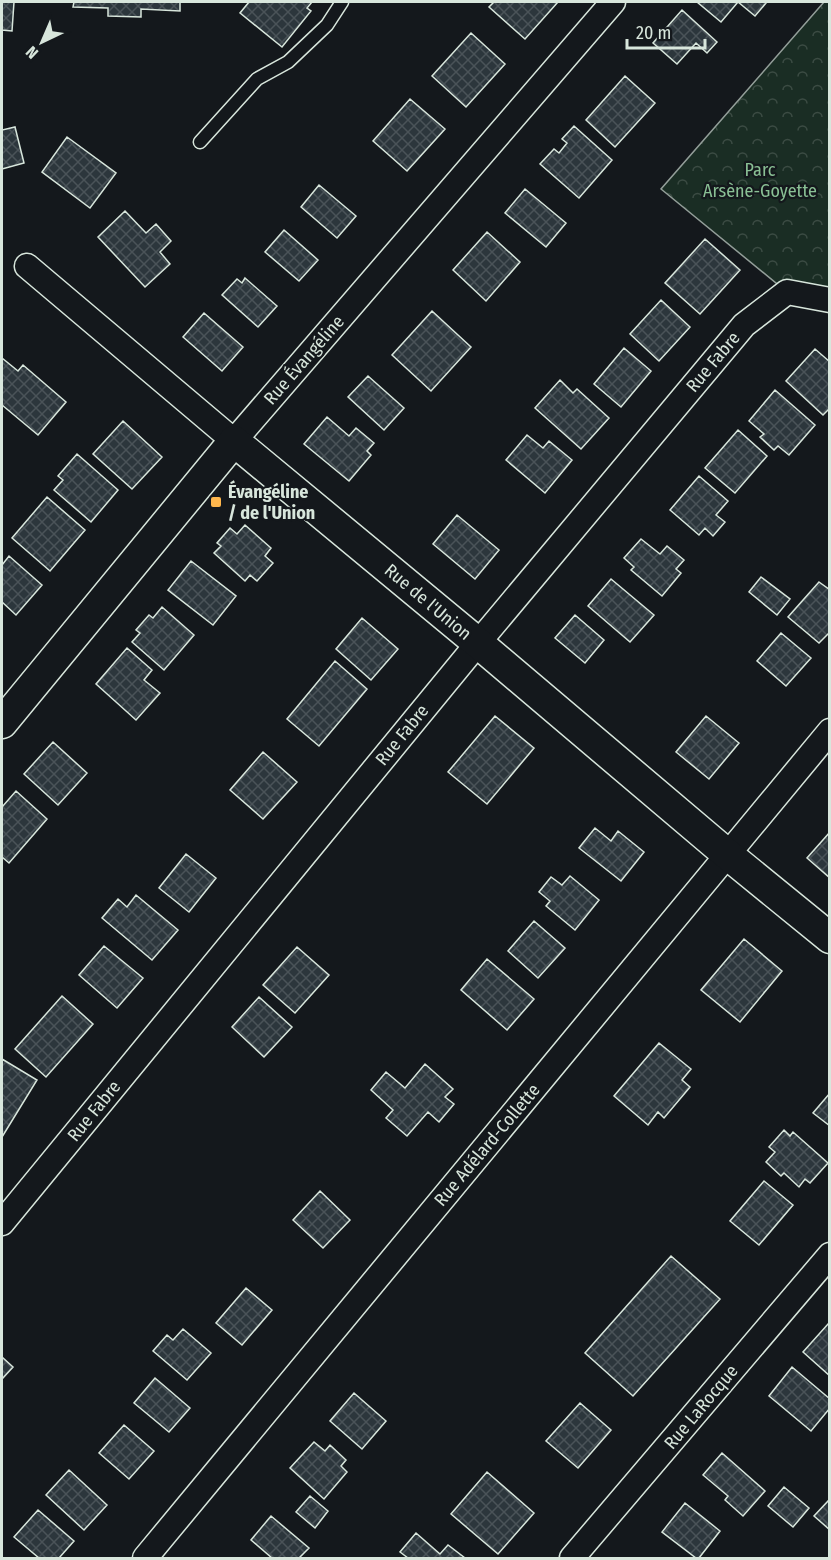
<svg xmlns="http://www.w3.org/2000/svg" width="831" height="1560" font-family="'Fira Sans Condensed',sans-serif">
  <defs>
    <pattern id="park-crowns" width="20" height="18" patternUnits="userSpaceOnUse" patternTransform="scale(1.5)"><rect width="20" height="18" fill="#1a2d24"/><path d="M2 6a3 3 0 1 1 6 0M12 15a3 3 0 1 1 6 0" fill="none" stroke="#3b4b43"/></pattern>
    <pattern id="building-cross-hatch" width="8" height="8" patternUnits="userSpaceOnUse" patternTransform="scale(1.5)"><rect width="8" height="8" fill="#2c363c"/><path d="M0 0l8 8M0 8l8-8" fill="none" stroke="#4a5358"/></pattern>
  </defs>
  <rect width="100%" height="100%" fill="#14181c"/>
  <path fill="url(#park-crowns)" stroke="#939e99" stroke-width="1.5" d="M824,2h5v298l-42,-8 -126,-103z"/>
  <path fill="url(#building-cross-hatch)" stroke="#d8e6dc" stroke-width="1.5" d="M2,2h12l-2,29 -10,-1z
    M74,2h106v9l-39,-2v8l-33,-1v-8l-35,-1z
    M249,2h63l-5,6 4,3 -29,36 -42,-34z
    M494,2h64l-33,37 -36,-32z
    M697,2h67l2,1 -11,13 -17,-14 -17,20z
    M682,10l35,32 -10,11 -11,-10 -19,21 -24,-21z
    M471,33l34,31 -39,43 -34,-31z
    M625,76l30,27 -40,44 -29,-27z
    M410,99l35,30 -38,42 -34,-30z
    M574,126l38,34 -33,38 -39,-34 14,-15 5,4 8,-10 -5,-4z
    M15,127l9,36 -22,6v-39z
    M67,137l49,36 -26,35 -48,-36z
    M319,185l37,31 -19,22 -36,-31z
    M525,189l41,34 -20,24 -41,-34z
    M125,211l21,22 10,-9 15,17 -11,11 10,12 -25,23 -47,-50z
    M284,230l34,30 -19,21 -34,-29z
    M487,232l33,30 -34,39 -33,-31z
    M705,239l35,31 -40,44 -35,-31z
    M245,278l32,28 -19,21 -36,-32 15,-16 5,4z
    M661,300l29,27 -31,34 -29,-27z
    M432,311l39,36 -40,44 -39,-36z
    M204,313l39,34 -21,24 -39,-34z
    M624,348l27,23 -30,36 -27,-23z
    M815,349l15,13v46l-7,7 -37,-34z
    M2,358l16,13 5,-6 43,37 -28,33 -36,-30z
    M368,376l36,32 -20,22 -36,-33z
    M560,380l13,13 4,-4 32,29 -28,31 -46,-41z
    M775,390l40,35 -26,30 -11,-9 -4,4 -14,-13 4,-3 -15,-13z
    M327,417l22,19 7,-8 18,15 -7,8 4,4 -22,26 -45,-37z
    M123,421l39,36 -30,32 -39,-35z
    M738,430l29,26 -32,37 -30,-25z
    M527,435l16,13 6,-7 23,19 -27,33 -39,-33z
    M77,454l41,36 -27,32 -37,-32 9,-10 -5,-4z
    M699,476l29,25 -12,14 9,7 -12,14 -8,-8 -6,7 -29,-25z
    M47,497l38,33 -35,41 -38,-33z
    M457,515l42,35 -24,29 -42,-35z
    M245,525l26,23 -6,8 8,7 -16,18 -7,-6 -5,6 -31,-28 7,-7 -4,-3 13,-15 7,6z
    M641,539l19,15 7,-8 17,14 -8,9 5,4 -19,23 -31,-26 3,-3 -10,-9z
    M9,556l33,29 -26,30 -14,-13v-37z
    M191,561l45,35 -23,29 -45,-35z
    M761,577l29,22 -13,16 -28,-23z
    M611,579l43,36 -24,27 -42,-36z
    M819,582l11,8v42l-11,11 -31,-26z
    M162,607l32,28 -30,35 -32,-28 8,-9 -4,-3 13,-15 4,3z
    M575,615l29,25 -19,23 -30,-25z
    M362,618l36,31 -27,31 -35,-31z
    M781,633l30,25 -25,28 -29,-25z
    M127,648l25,22 -8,10 16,13 -24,27 -40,-36z
    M335,661l32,28 -48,57 -32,-27z
    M495,716l39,32 -47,56 -39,-32z
    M706,716l33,27 -30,36 -33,-27z
    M53,742l34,31 -29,32 -34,-31z
    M263,752l34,30 -34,37 -33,-29z
    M16,791l31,28 -38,44 -7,-6v-50z
    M595,828l16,13 7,-10 26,21 -23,29 -42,-33z
    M830,832v46l-23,-20z
    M186,854l30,24 -27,34 -30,-24z
    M570,876l29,24 -24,30 -29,-24 4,-5 -11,-9 12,-15 11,8z
    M136,895l42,35 -26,30 -50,-42 16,-19 9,8z
    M534,921l31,27 -27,30 -30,-27z
    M744,939l38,32 -42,51 -39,-32z
    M104,946l39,32 -26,30 -38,-33z
    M297,947l32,28 -34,38 -32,-28z
    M487,959l47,40 -27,31 -46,-40z
    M62,996l31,28 -47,53 -31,-28z
    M259,997l33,30 -28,30 -32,-30z
    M659,1043l32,26 -9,11 8,7 -26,31 -6,-6 -10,13 -34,-29z
    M2,1059l35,21 -35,57z
    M425,1064l28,25 -8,8 9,7 -15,18 -11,-10 -21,24 -21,-18 7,-8 -22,-20 15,-18 19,16z
    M830,1093v33l-17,-13z
    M784,1130l6,6 3,-4 35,31 -18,20 -5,-4 -6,8 -15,-14 -3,3 -15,-14 9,-10 -6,-5z
    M764,1181l29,24 -34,40 -29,-24z
    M320,1191l30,29 -27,28 -30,-28z
    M671,1256l49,43 -87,97 -48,-43z
    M246,1288l26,22 -30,35 -26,-22z
    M828,1324l2,2v50l-27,-24z
    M183,1329l28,24 -24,27 -34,-29 14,-16 6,5z
    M2,1357l11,10 -11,12z
    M792,1367l38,32v9l-19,23 -42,-35z
    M155,1378l35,30 -21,24 -35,-29z
    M354,1393l32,28 -24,28 -32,-28z
    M580,1403l31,27 -33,38 -32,-27z
    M124,1425l30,26 -25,28 -30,-26z
    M314,1442l11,9 5,-6 16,15 -5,6 6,6 -23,27 -34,-31z
    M722,1453l43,38 -22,25 -18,-16 3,-4 -25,-21z
    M69,1470l38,35 -23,25 -38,-35z
    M487,1472l47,41 -36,41 -47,-40z
    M784,1487l25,21 -16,19 -25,-21z
    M310,1496l18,15 -13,17 -19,-16z
    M830,1499v31l-16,-14z
    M685,1503l35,28 -21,27h-3l-34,-26z
    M38,1510l36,31 -15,17h-20l-25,-21z
    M271,1516l38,32 -10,10h-27l-21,-18z
    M416,1533l24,21 8,-9 17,13h-57l-8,-6z"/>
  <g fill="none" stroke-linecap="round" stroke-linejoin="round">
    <defs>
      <path id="service" d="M200,142l57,-63 31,-17 39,-37 15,-23"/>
      <path id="minor" d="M27,266l207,175 379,-439
        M2,1223l476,-580 266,-318 43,-33 43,8
        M145,1558l685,-827
        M572,1558l258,-303"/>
      <path id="tertiary" d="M2,723l232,-282 244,202 249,211 103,84"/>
    </defs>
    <use href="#service" stroke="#d8e6dc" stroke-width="15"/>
    <use href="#minor" stroke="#d8e6dc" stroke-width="27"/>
    <use href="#tertiary" stroke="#d8e6dc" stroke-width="33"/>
    <use href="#service" stroke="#14181c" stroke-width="12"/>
    <use href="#minor" stroke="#14181c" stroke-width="24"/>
    <use href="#tertiary" stroke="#14181c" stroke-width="30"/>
  </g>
  <rect fill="#ffb74d" stroke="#14181c" stroke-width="2" x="210" y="496" width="12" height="12" rx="3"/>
  <g text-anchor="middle" stroke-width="4.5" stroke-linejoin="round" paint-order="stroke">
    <g font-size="18" fill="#8ac095" stroke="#14181c">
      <text x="760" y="176">Parc<tspan x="760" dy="21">Arsène-Goyette</tspan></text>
    </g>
    <g font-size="18" fill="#d8e6dc" stroke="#14181c">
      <text transform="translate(304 360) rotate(-49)" y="6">Rue Évangéline</text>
      <text transform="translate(713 362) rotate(-50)" y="6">Rue Fabre</text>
      <text transform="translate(428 602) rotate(40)" y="6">Rue de l'Union</text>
      <text transform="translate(402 735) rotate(-51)" y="6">Rue Fabre</text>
      <text transform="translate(94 1111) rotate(-51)" y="6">Rue Fabre</text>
      <text transform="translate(487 1145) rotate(-50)" y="6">Rue Adélard-Collette</text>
      <text transform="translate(701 1407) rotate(-50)" y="6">Rue LaRocque</text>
    </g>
    <g font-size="18" font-weight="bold" fill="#d8e6dc" stroke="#14181c" text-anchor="start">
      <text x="228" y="498">Évangéline<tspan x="228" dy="21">/ de l'Union</tspan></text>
    </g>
  </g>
  <rect width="831" height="1560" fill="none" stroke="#d8e6dc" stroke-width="6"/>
  <g transform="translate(42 42) rotate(224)" stroke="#14181c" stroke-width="4.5" paint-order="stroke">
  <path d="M0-4.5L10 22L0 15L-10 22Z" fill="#d8e6dc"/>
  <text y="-9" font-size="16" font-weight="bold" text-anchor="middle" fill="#d8e6dc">N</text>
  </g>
  <path d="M627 39v9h78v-9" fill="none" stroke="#d8e6dc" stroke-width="3"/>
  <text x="636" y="39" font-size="18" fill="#d8e6dc" stroke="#14181c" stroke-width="4.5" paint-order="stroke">20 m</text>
</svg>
